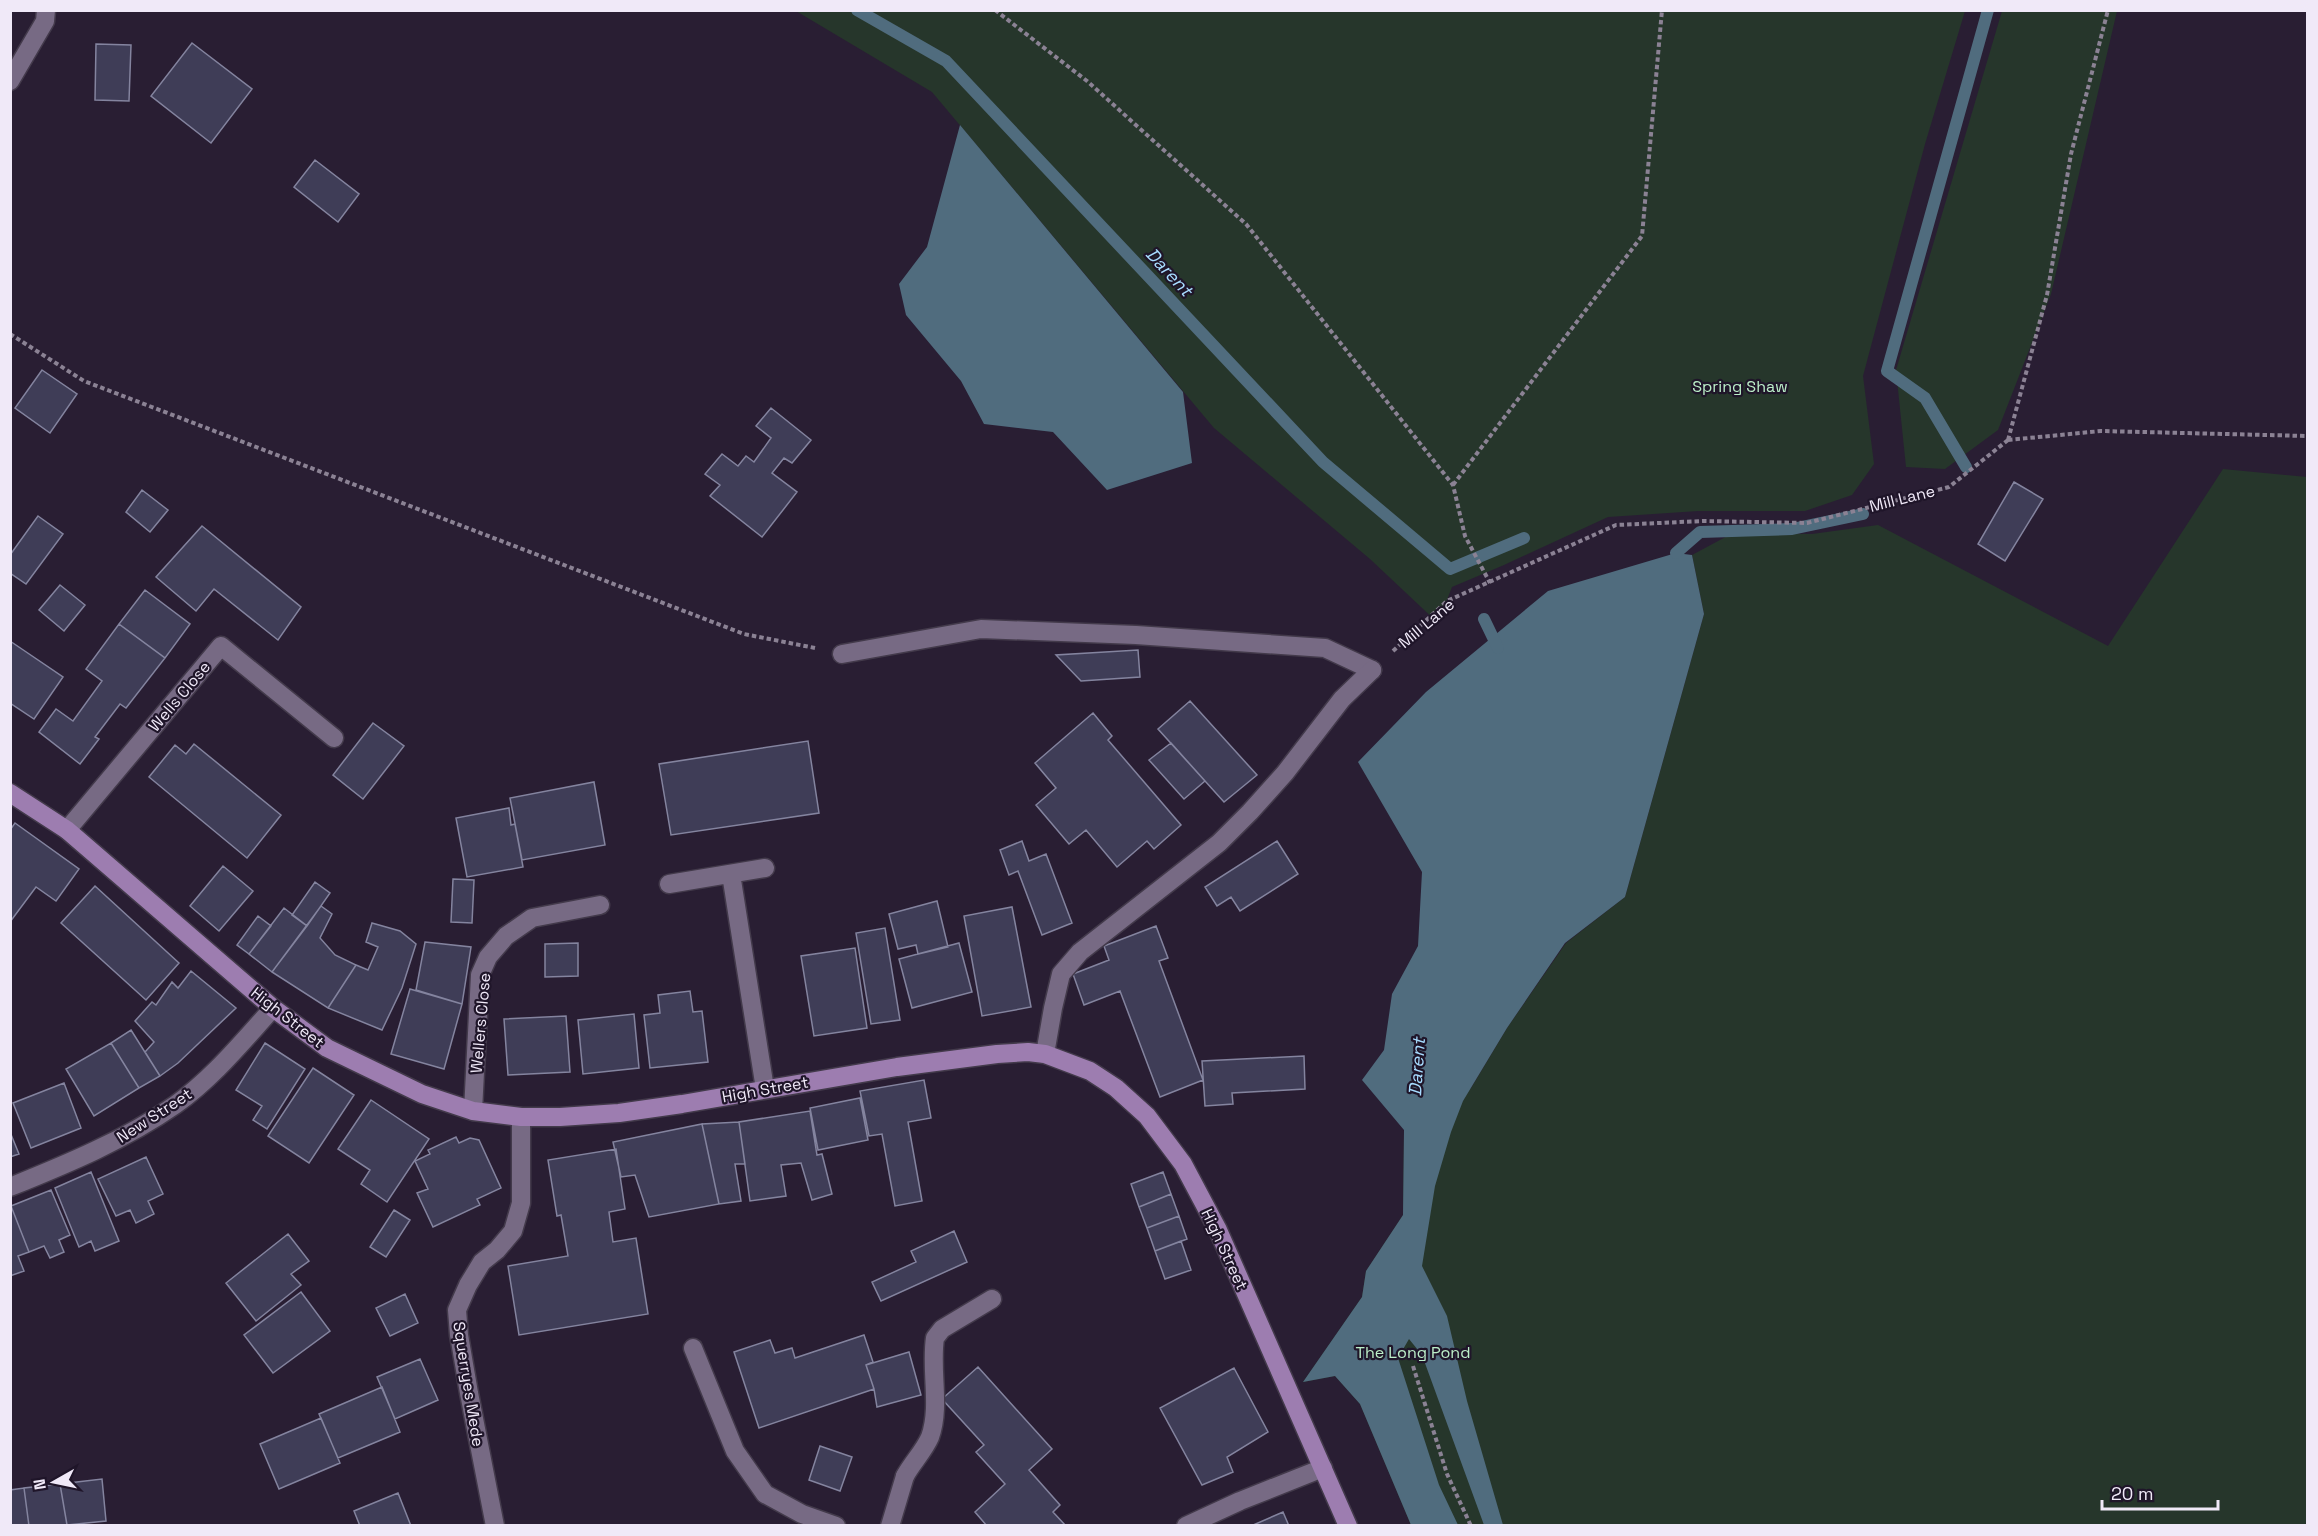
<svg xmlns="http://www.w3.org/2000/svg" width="2318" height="1536" font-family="'Space Grotesk',sans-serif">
  <rect width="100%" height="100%" fill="#291e33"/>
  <path fill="#26362b" d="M796,11h1169l-40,133 -62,232 11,88 -22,31 -47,16h-107l-90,6 -104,48 -52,22 -14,36 -68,-64 -156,-131 -282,-336z
    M2002,11h115l-66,283 -53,136 -53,39 -39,-2 -10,-97z
    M2223,469l84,8v1048h-896l-51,-121 -25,-28 -32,6 59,-85 4,-26 37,-56 1,-85 67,-42 36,-60 59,-85 59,-46 79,-283 -12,-59 41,-22 79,1 66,-9 230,121z"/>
  <path fill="#506c7e" d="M960,125l223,267 9,71 -85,27 -54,-58 -69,-8 -23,-43 -55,-66 -7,-31 28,-37z
    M1676,553l16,2 12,59 -79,283 -60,46 -58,85 -44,73 -12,31 -16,54 -13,80 25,50 20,85 36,124h-19l-62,-170 -13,-16 -11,19 41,127 19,40h-47l-51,-121 -25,-28 -32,6 59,-85 4,-26 37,-56 1,-85 -42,-50 22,-30 8,-56 26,-48 4,-74 -64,-110 68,-70 122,-101z"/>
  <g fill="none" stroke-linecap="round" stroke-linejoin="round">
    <path stroke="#506c7e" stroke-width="12" d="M857,10l89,51 377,401 127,107 74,-31
      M1966,467l-41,-69 -38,-27 101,-361
      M1676,553l24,-21 92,-3 71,-15
      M1484,619l14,29"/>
  </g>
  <path fill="#3f3d57" stroke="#84849f" stroke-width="1.5" d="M192,43l60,46 -41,54 -60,-47z
    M96,44l35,1 -2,56 -34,-1z
    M315,160l44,34 -21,28 -44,-35z
    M42,370l35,24 -27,39 -35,-25z
    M771,408l40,32 -19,23 -8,-5 -12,15 25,19 -35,45 -52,-41 10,-11 -15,-11 17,-20 16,12 8,-10 8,6 17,-24 -15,-12z
    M2014,482l29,17 -38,62 -27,-17z
    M142,490l26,20 -18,22 -24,-20z
    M38,516l25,18 -37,50 -16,-11v-18z
    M202,526l99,81 -23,33 -64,-51 -18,22 -40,-34z
    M60,585l25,20 -21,26 -25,-21z
    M145,590l45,34 -25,34 -46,-34z
    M119,624l46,34 -39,50 -6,-4 -25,33 4,2 -19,25 -41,-32 17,-23 17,12 29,-40 -16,-12z
    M10,641l53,36 -29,42 -24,-16z
    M1138,650l2,27 -59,4 -25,-26z
    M1190,701l67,74 -33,27 -66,-73z
    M1093,713l19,23 -4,4 73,85 -27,24 -7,-8 -30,26 -31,-37 -17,14 -33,-39 20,-17 -21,-25z
    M373,723l31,23 -41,53 -30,-24z
    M808,741l11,72 -148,22 -12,-71z
    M1171,743l34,38 -21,18 -35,-39z
    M194,744l87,71 -34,43 -98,-81 26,-32 11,9z
    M594,782l11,63 -83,15 -12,-62z
    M509,808l2,17 4,-1 8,43 -56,10 -11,-59z
    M15,823l64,46 -23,32 -20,-14 -26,35v-92z
    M1022,841l7,20 17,-7 26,69 -30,12 -24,-64 -9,4 -9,-25z
    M1277,841l21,33 -58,37 -9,-14 -14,9 -12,-19z
    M223,866l30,25 -34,40 -29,-25z
    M453,879l21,1 -2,43 -21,-1z
    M315,882l15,11 -23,33 -15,-11z
    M95,886l84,77 -33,37 -85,-77z
    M937,901l11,46 -30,7 -2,-9 -18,4 -9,-35z
    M321,906l11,8 -12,24 15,17 21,10 -28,43 -56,-36z
    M1012,907l19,100 -49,9 -18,-100z
    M284,908l23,18 -35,46 -23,-18z
    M258,916l13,10 -22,28 -12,-9z
    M372,923l28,8 16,13 -14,44 -20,42 -54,-22 28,-43 12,5 10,-23 -12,-5z
    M1156,926l12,32 -9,3 44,119 -43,17 -40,-106 -36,14 -11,-31 36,-14 -5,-14z
    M885,928l15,92 -29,4 -15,-91z
    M425,942l46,5 -9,57 -46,-14z
    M578,943v33l-33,1v-33z
    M959,943l13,49 -60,16 -13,-49z
    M855,948l12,80 -53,8 -13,-80z
    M191,971l45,37 -58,55 -18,13 -15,-24 9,-10 -19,-21 17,-19 4,3 16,-23 6,6z
    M410,989l52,15 -18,65 -53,-15z
    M690,991l3,21 9,-1 6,51 -58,6 -6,-53 16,-2 -2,-18z
    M634,1014l5,54 -56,6 -5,-54z
    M566,1016l4,56 -62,3 -4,-56z
    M131,1030l29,46 -21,12 -28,-45z
    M111,1043l28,45 -45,28 -28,-47z
    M265,1043l40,26 -38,60 -14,-9 9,-14 -26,-16z
    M1304,1056l1,33 -73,4 1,11 -28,2 -3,-45z
    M313,1068l41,27 -45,68 -41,-27z
    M924,1080l7,38 -23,4 14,79 -27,5 -13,-72 -13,2 -9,-45z
    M64,1083l17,45 -50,20 -18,-45z
    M860,1098l8,42 -50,10 -8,-42z
    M371,1100l58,39 -42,63 -26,-18 9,-14 -32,-21z
    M810,1111l7,44 5,-1 10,40 -20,6 -11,-37 -20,2 5,31 -36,5 -11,-79z
    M739,1122l6,42h-10l6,37 -22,3 -17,-80z
    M702,1124l17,80 -70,13 -14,-42 -14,2 -8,-35z
    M10,1132l9,22 -9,3z
    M456,1137l3,6 11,-5 9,2 22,48 -24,11 3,6 -47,22 -16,-34 11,-4 -13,-28 15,-7 -2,-4z
    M616,1149l9,60 -16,3 4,30 23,-4 12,76 -129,21 -11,-69 60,-10 -7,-41 -4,1 -9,-56z
    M146,1157l17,37 -15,7 6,13 -18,9 -6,-13 -14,6 -18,-37z
    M91,1172l28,69 -24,10 -4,-10 -12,6 -24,-59z
    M1163,1172l8,22 -32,13 -8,-23z
    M51,1190l19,45 -11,5 5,12 -14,6 -6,-12 -15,6 -18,-46z
    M1171,1194l8,22 -32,12 -8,-21z
    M11,1206l18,46 -11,4 6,15 -14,5z
    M394,1210l16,10 -24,37 -16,-10z
    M1179,1216l8,23 -32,12 -8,-23z
    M954,1231l13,31 -86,39 -9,-19 44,-20 -5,-11z
    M288,1234l21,27 -18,13 10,11 -45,36 -30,-38z
    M1181,1241l10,29 -26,9 -10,-28z
    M301,1292l29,39 -57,42 -29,-38z
    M405,1294l13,29 -28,13 -14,-28z
    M864,1335l9,27 -7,3 8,24 -115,39 -25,-76 36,-12 5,13 17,-5 3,10z
    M909,1352l12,43 -44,12 -3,-18 -8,-24z
    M420,1359l18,41 -43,19 -18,-42z
    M978,1367l74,82 -23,21 31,35 -7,7 13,14h-79l-12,-14 30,-28 -29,-32 8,-7 -42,-46z
    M1234,1368l34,64 -41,25 6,15 -31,13 -42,-77z
    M382,1387l18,45 -62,26 -19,-44z
    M321,1418l19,45 -61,26 -19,-45z
    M820,1446l32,11 -12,34 -31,-11z
    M102,1479l4,42 -39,4 -7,-41z
    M60,1484l7,41 -38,1 -5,-38z
    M24,1488l5,38h-19v-36z
    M398,1493l13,33h-51l-6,-15z
    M1283,1512l6,14h-38z"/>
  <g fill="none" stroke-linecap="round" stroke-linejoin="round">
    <defs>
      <path id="lane" d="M10,81l35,-60 1,-11
        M842,654l139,-25 155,6 189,13 47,22
        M731,874l34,215
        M669,884l96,-16
        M905,1476c7,-13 19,-25 25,-39 11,-31 0,-67 5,-99l7,-9 50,-30"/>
      <path id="street" d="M67,830l154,-184 113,92
        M1045,1054l8,-46 8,-34 19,-22 139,-109 31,-31 35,-39 57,-74 30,-29
        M473,1111l7,-136 8,-18 18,-21 26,-18 68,-13
        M10,1187c57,-23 115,-47 165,-82 38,-27 67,-63 98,-97
        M693,1348l42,103 30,43 37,20 34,12
        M495,1526l-26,-133 -10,-58 -2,-25 11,-25 14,-23 15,-12 16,-19 8,-28v-86
        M890,1526l15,-50
        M1186,1526l54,-25 83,-33"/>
      <path id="primary" d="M10,793l57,37 206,178 54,40 95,46 51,17 48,6h39l59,-4 63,-9 215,-37 100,-13 31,-2 17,2 45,17 26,17 31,28 36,48 35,66 130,296"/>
    </defs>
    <use href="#lane" stroke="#433a4b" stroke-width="21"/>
    <use href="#street" stroke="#433a4b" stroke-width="21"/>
    <use href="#primary" stroke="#433a4b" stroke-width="21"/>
    <path stroke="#8b8294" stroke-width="4" stroke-dasharray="4.5 3" stroke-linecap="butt" d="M995,10l92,71 159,143 207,261 12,51 25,47
      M10,334l74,47 660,253 71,14
      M2008,440l39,-145 24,-141 37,-144
      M2008,440l93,-9 207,5
      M1453,485l189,-249 20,-226
      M1393,651l54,-50 169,-76 87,-4 104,2 142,-36 59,-47
      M1413,1366l34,108 24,52"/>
    <use href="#lane" stroke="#776a84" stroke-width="18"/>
    <use href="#street" stroke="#776a84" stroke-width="18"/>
    <use href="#primary" stroke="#9d7db0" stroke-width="18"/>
  </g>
  <g text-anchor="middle" stroke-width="4.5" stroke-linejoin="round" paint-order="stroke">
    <g font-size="16" fill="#bcefc9" stroke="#1f1529">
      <text x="1740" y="392">Spring Shaw</text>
      <text x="1413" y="1358">The Long Pond</text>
    </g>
    <g font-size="16" fill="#f0e9f8" stroke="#1f1529">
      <text transform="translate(1902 498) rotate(-14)" y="6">Mill Lane</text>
      <text transform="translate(1426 623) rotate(-40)" y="6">Mill Lane</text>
      <text transform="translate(179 696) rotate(-50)" y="6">Wells Close</text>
      <text transform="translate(288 1017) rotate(38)" y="6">High Street</text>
      <text transform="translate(480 1023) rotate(-85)" y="6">Wellers Close</text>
      <text transform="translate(765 1089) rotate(-10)" y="6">High Street</text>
      <text transform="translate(154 1115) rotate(-33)" y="6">New Street</text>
      <text transform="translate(1225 1249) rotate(65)" y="6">High Street</text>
      <text transform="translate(469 1384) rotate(81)" y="6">Squerryes Mede</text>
    </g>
    <g font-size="18" font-style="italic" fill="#a7dcff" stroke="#1f1529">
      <text transform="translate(1169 272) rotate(47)" y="6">Darent</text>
      <text transform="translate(1417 1067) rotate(-86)" y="6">Darent</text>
    </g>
  </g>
  <rect width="2318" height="1536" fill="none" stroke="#f0e9f8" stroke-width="24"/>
  <g transform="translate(54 1482) rotate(261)" stroke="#1f1529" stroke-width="4.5" paint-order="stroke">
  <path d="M0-4.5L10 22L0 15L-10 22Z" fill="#f0e9f8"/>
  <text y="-9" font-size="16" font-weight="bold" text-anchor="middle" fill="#f0e9f8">N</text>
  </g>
  <path d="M2102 1500v9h116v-9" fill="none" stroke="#f0e9f8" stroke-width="3"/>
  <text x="2111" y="1500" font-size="18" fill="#f0e9f8" stroke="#1f1529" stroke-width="4.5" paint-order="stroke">20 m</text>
</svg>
